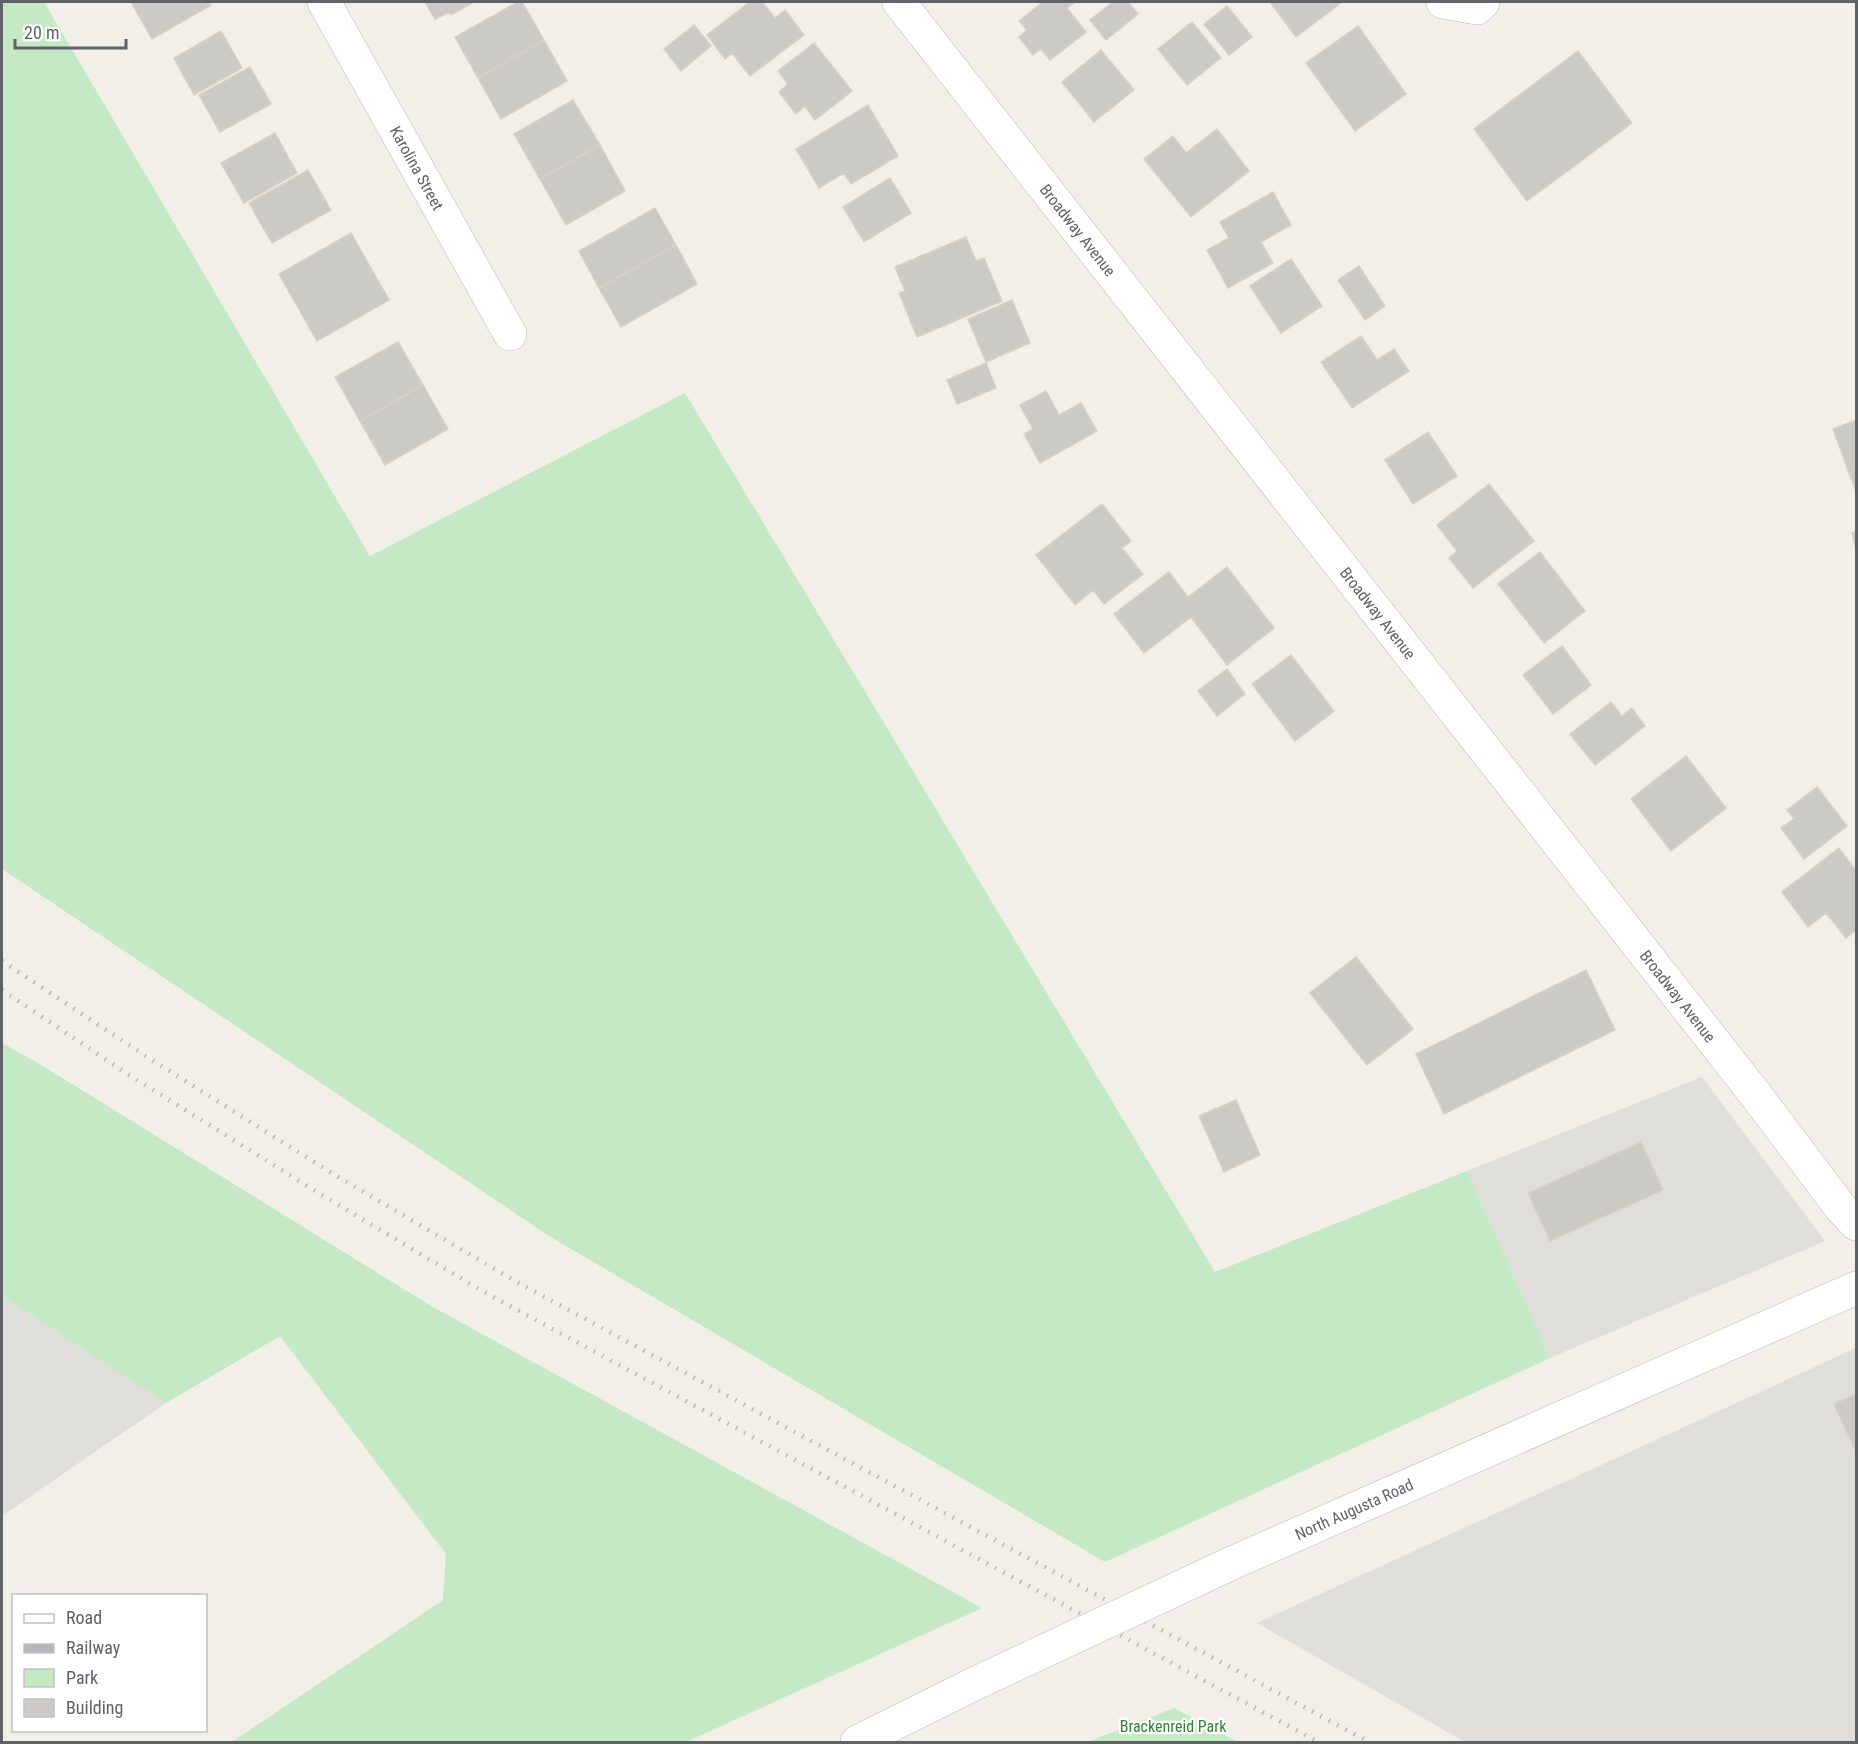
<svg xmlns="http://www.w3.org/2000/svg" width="1858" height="1744" font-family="'Roboto Condensed',sans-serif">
  <rect width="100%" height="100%" fill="#f1efe8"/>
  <path fill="#e0deda" d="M1702,1077l123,164 -275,117 -83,-187z
    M2,1296l164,107 -164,113z
    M1856,1348v394h-391l-208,-119z"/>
  <path fill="#c5e8c5" d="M2,2h42l326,554 315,-163 530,879 252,-101 83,187 -445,204 -556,-326 -547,-367z
    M2,1043l36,20 393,243 551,302 -296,134h-454l211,-142 3,-46 -166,-218 -114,67 -164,-107z
    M1174,1708l64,34h-150z"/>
  <path fill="#cccac5" stroke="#d6d1c6" stroke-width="1.5" d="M131,2h77l3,3 -59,34z
    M425,2h49l-23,13 -2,-3 -14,7z
    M518,2h4l22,38 -66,38 -23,-41z
    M750,2h12l13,16 10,-8 19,25 -54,41 -18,-23 -7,6 -18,-24z
    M1043,2h32l-8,6 19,24 -36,28 -9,-11 -8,6 -14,-18 8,-7 -8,-9z
    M1113,2h15l10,12 -32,26 -16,-20z
    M1270,2h72l-46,35z
    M1227,6l25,31 -23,18 -25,-31z
    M1192,22l29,36 -34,27 -29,-36z
    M694,25l17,21 -30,25 -17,-22z
    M1358,26l48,68 -51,37 -49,-68z
    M221,31l21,37 -48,27 -20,-37z
    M544,40l23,41 -66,38 -23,-41z
    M814,43l38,48 -37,29 -10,-14 -9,8 -17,-22 9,-8 -10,-13z
    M1101,50l33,40 -40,32 -32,-40z
    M1578,51l54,72 -105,78 -53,-72z
    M250,67l21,37 -51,28 -21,-37z
    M573,100l27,45 -60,34 -26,-45z
    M868,105l30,51 -47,28 -7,-11 -25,15 -23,-39z
    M1217,129l32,42 -58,46 -47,-58 29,-23 13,17z
    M275,133l22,40 -53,30 -23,-40z
    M600,145l25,46 -59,34 -26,-46z
    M308,170l23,40 -59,33 -23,-40z
    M890,178l21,35 -47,29 -21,-35z
    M1273,192l18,33 -30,17 12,21 -45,25 -21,-38 22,-12 -9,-16z
    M655,208l21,37 -77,43 -20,-37z
    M351,233l38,67 -72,41 -38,-67z
    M966,237l10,24 8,-3 18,43 -85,36 -18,-44 6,-2 -10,-24z
    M676,245l21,39 -76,43 -22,-39z
    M1291,259l31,47 -41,27 -31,-47z
    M1359,266l26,40 -20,14 -27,-40z
    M1012,300l18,43 -44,19 -18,-43z
    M1361,336l16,24 17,-11 15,22 -57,37 -31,-46z
    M398,342l25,43 -63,36 -25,-44z
    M986,363l10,25 -39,16 -10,-24z
    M423,385l25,44 -63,36 -25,-44z
    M1046,391l13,24 22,-12 16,28 -57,32 -16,-29 9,-5 -13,-24z
    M1856,420v72l-23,-63z
    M1428,432l29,44 -44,28 -28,-44z
    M1489,484l45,57 -61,47 -24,-30 8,-7 -20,-26z
    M1102,504l29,37 -9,7 21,26 -39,30 -11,-14 -18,15 -39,-50z
    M1856,531v18l-4,-16z
    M1540,552l45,59 -41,32 -46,-59z
    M1227,567l47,61 -47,37 -36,-48 -47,36 -30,-39 55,-42 19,25z
    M1562,646l29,39 -38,29 -30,-39z
    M1291,655l43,56 -39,30 -43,-57z
    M1227,669l18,25 -28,22 -19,-25z
    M1611,702l11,14 10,-8 13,18 -50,39 -25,-31z
    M1686,756l40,52 -55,43 -40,-52z
    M1817,787l30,39 -43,33 -23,-31 13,-9 -7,-9z
    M1839,848l17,23v59l-10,8 -20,-25 -18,14 -26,-35z
    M1356,957l57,72 -46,36 -57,-72z
    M1586,970l29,60 -171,84 -28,-60z
    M1236,1100l24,55 -36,17 -25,-56z
    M1641,1142l22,48 -113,51 -22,-48z
    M1856,1394v57l-22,-47z"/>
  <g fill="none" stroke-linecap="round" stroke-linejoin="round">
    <defs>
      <path id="minor" d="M324,2l186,332
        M899,2l856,1092 86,114 15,16
        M1443,2l34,6 6,-6"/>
      <path id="secondary" d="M1232,1563l624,-275
        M857,1742l119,-59"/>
    </defs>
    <use href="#minor" stroke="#b5b8bc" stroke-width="34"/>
    <use href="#secondary" stroke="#b6babf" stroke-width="34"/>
    <use href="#minor" stroke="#fff" stroke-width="33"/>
    <use href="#secondary" stroke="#fff" stroke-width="33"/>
    <path stroke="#b6b7b8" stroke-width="4.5" stroke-dasharray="1.5 8" stroke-linecap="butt" d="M2,961l145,96 188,118 180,106 854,461
      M2,990l127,85 188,117 167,100 834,450"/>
    <defs>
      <path id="secondary-bridge" d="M976,1683l256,-120"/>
    </defs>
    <use href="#secondary-bridge" stroke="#b6babf" stroke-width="34" stroke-linecap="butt"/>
    <use href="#secondary-bridge" stroke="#fff" stroke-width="33"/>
  </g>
  <g text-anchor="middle" stroke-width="4.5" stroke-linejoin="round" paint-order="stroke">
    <g font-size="16" fill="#5f6368" stroke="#fff">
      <text transform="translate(417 168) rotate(61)" y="6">Karolina Street</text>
      <text transform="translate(1078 230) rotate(52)" y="6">Broadway Avenue</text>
      <text transform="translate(1378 613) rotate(52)" y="6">Broadway Avenue</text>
      <text transform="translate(1678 996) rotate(52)" y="6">Broadway Avenue</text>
      <text transform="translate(1354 1509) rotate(-24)" y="6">North Augusta Road</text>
    </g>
    <g font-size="16" fill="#348238" stroke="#fff">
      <text x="1173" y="1732">Brackenreid Park</text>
    </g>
  </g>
  <rect width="1858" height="1744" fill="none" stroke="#5f6368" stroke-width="6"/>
  <rect x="12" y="1594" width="195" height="138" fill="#ffffff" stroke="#bfc1c3" stroke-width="1.5"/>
  <rect x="24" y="1614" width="30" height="9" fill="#ffffff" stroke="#bfc1c3" stroke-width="1.5"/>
  <text x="66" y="1624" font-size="18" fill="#5f6368">Road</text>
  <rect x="24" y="1644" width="30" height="9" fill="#b6b7b8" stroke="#bfc1c3" stroke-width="1.5"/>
  <text x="66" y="1654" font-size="18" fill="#5f6368">Railway</text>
  <rect x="24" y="1669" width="30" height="18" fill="#c5e8c5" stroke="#bfc1c3" stroke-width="1.5"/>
  <text x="66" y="1684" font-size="18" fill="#5f6368">Park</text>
  <rect x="24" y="1699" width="30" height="18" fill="#cccac5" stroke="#bfc1c3" stroke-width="1.5"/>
  <text x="66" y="1714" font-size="18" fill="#5f6368">Building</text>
  <path d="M15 39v9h111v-9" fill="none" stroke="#5f6368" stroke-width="3"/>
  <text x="24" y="39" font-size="18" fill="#5f6368" stroke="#ffffff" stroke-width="4.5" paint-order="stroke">20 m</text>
</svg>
